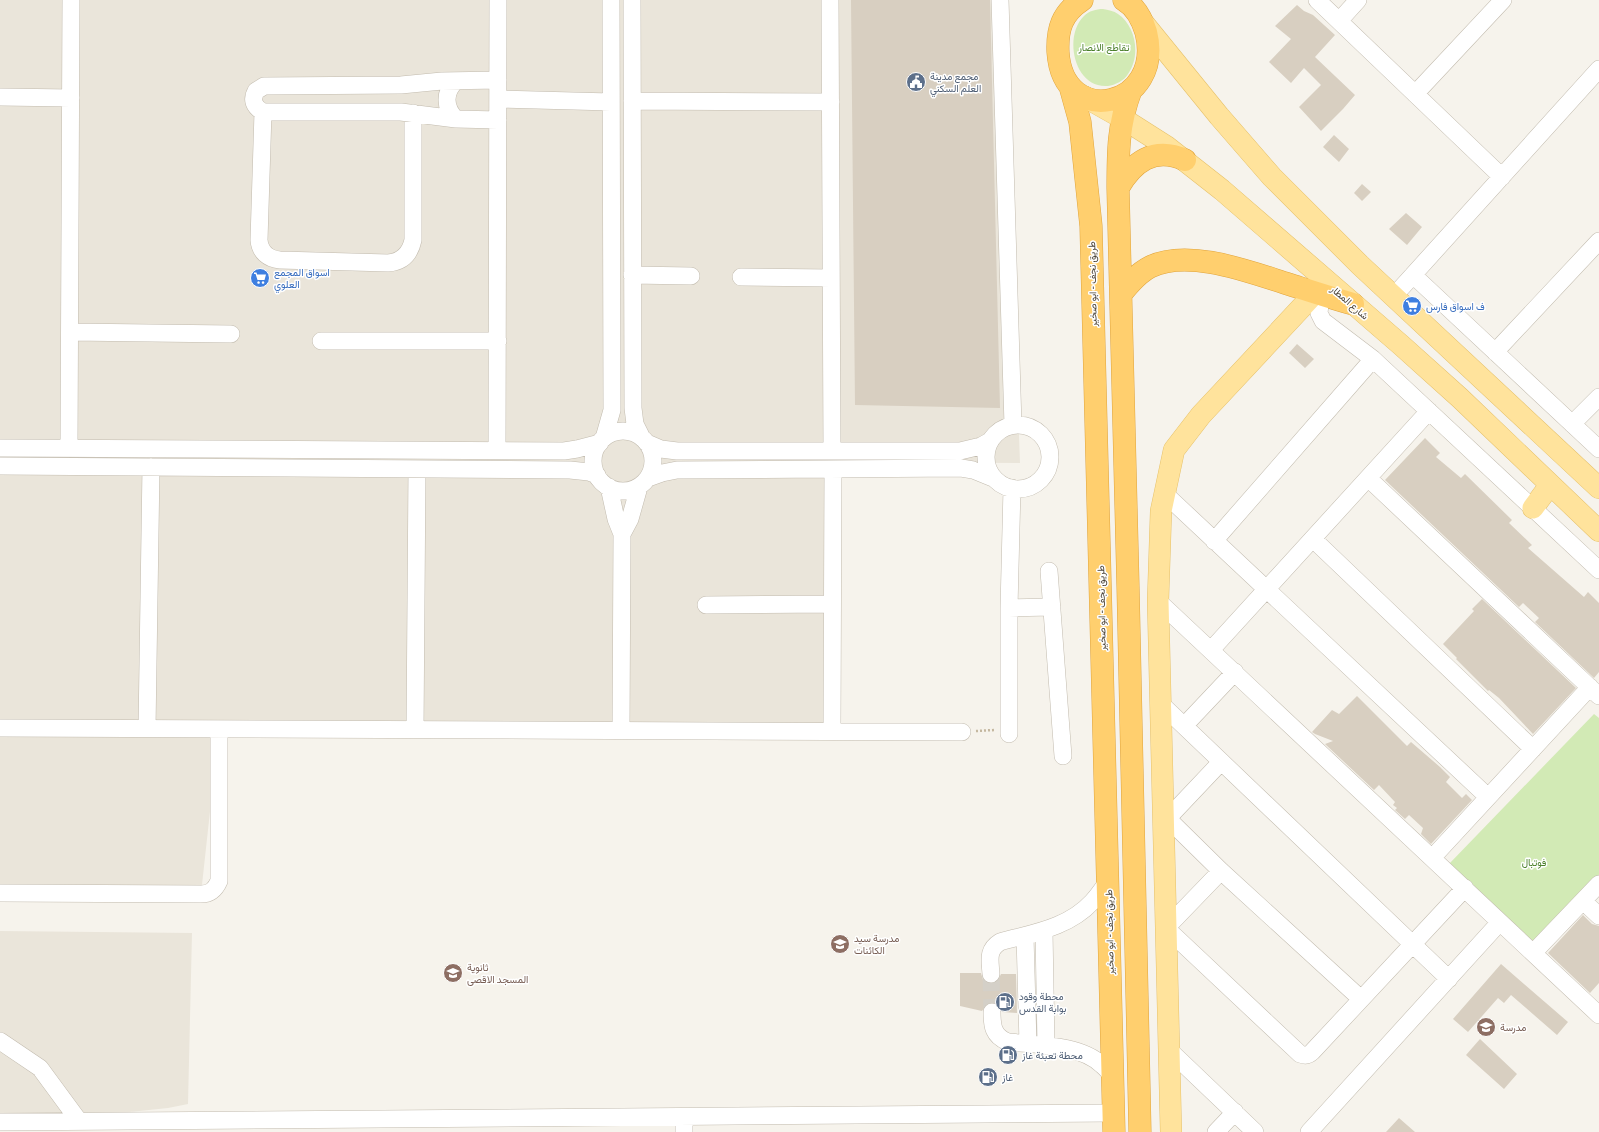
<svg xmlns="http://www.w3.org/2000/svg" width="1599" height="1132" font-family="Signika,Vazirmatn,sans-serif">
  <rect width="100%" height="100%" fill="#f6f3ec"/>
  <path fill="#eae5da" d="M0,0h1003l17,463 -187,-1 -1,269 -613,-2 -18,165 -201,1z
    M0,931l192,2 -4,171 -20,4 -115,12 -53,-5z"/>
  <path fill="#d2eab5" d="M1103,9c5,1 11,2 15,5 18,12 23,42 10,60 -4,7 -13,11 -20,12 -34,3 -45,-50 -24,-70 5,-5 12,-7 19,-7z
    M1594,714l5,4v161l-62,67 -88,-82z"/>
  <path fill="#d8cfc1" d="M851,0h139l10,408 -145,-3z
    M1297,5l7,6 9,4 22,20 -20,22 40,38 -12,14 -22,22 -22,-24 22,-22 -17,-17 -13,15 -22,-21 22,-23 -16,-13z
    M1334,135l15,14 -10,13 -16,-15z
    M1362,184l9,8 -9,9 -8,-8z
    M1406,213l16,14 -15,18 -18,-16z
    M1297,344l17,15 -9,9 -16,-15z
    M1425,438l15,15 -4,4 25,21 4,-4 47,46 -3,3 23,22 -4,3 56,49 4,-5 11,11v69l-5,6 -59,-56 4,-4 -16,-15 -4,4 -134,-127z
    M1482,599l94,89 -43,46 -34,-36 -10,-8 -1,1 -32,-32 1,-1 -14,-14 31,-33 -2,-2z
    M1357,696l50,50 4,-4 29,25 10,10 -4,5 16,16 4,-4 6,6 -41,44 -10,-10 2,-6 -14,-13 -4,4 -10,-9 2,-2 -4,-3 2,-3 -16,-17 -5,5 -49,-46 8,-3 -18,-7 -3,-2 20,-22 7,4z
    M1583,915l9,9 7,2v57l-9,10 -42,-40z
    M1501,964l67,58 -11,13 -46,-40 -7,8 -6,-5 -30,34 -15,-13z
    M960,973h21l2,7 4,3 4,1 6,-2 4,-8h15l1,39 -15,-1 -2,-5 -3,-4 -5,-1 -5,2 -5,7 -22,-5z
    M1480,1039l37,35 -13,15 -38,-34z
    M1399,1118l16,14h-29z"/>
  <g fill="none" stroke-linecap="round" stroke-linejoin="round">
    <path stroke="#d4d0c8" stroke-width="17" stroke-dasharray="17 8" stroke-linecap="butt" d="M991,974l1,38"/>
    <defs>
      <path id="minor" d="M632,0l1,408 2,16 7,14
        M830,0l2,451
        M1000,0l13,425
        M1317,0l185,177
        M1339,21l19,-21
        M1415,94l88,-94
        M0,97l71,1
        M498,99l113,3
        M632,101l199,1
        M263,112l-4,128c1,12 9,19 21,20l108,3c14,-1 22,-9 25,-23v-127
        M456,119c-12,-12 -12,-27 0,-38
        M498,120l-42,-1 -55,-7h-138c-9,-5 -12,-12 -7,-21l8,-5 137,-1 41,-4 56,-1
        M632,275l59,1
        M1413,275l186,174
        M741,277l90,1
        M1321,295l-2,18 4,8 50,38 226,211
        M1394,296l205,-227
        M70,332l161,2
        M321,341h177
        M1495,352l104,-111
        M1572,424l27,-27
        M986 457a32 32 0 1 1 64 0a32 32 0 1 1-64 0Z
        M593 461a30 30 0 1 1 60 0a30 30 0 1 1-60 0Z
        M604,438l8,-28 -1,-410
        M647,443l14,6 16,2h283l21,-5 9,-5
        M0,448l564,3 13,-2 23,-6
        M69,448l2,-448
        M497,450l1,-450
        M0,466l570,4 19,2 8,3
        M648,478l14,-5 15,-3 284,-2 12,2 22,9
        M1368,478l231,218
        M609,487l7,32 6,15 -1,196
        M1165,494l323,303
        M622,534l8,-15 9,-32
        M1313,539l220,210
        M1214,541l159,-182
        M1049,571l14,185
        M1158,601l441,414
        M706,605l126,-1
        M1009,608l43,-1
        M1211,650l218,-239
        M1160,703l289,276
        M1184,726l51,-54
        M0,728l962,4
        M147,729l4,-262
        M415,730l2,-261
        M832,731l1,-261
        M1009,734v-126l3,-120
        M1163,814l58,57 140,128
        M1168,818l53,-56
        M1432,858l158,-171
        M1221,871l-55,57 134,126c5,2 8,2 12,-2l153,-164
        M0,893l201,1c9,0 14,-4 18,-13v-152
        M1583,901l16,15
        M1044,931l2,115
        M1025,936l3,108
        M1533,953l66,-69
        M991,974c-1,-14 -4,-24 9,-32 32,-9 68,-14 92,-40 6,-6 10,-13 15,-19
        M992,1012c0,14 1,24 16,30 28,3 72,2 94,23 4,3 7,7 10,11
        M0,1041l40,27 39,53
        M1168,1049l87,83
        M684,1117v15
        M0,1122l1113,-9
        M1216,1132l19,-20
        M1309,1132l191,-210"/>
      <path id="major" d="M1141,20l78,96 53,61 88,88 239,223
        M1085,97l37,21 44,28 56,44 179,155 59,53 139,133
        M1533,508l17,-23
        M1171,1132l-13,-531 3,-90 13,-61 27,-35 114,-122"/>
      <path id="highway" d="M1082,0c-20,13 -25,29 -24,52 5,78 107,56 88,-20 -4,-13 -10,-25 -22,-32
        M1070,86l10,36 11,104 23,906
        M1131,90c-13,34 -13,63 -13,98l10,398 12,546
        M1118,188c15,-26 36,-42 67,-28
        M1121,294c8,-10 17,-21 29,-27 38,-19 100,5 138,17 22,7 43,14 65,20"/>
    </defs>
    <use href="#minor" stroke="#c2bbae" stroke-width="18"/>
    <use href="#major" stroke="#e6c16a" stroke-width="22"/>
    <use href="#highway" stroke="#e0a43c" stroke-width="23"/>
    <path stroke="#c4b79f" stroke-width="2.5" stroke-dasharray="2 2" stroke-linecap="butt" d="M976,731l19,-1"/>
    <use href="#minor" stroke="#fff" stroke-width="17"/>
    <use href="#major" stroke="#ffe39c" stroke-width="21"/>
    <use href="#highway" stroke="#ffcf6e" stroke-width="22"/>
  </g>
  <defs>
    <symbol id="civic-disc" viewBox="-11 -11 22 22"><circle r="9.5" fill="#5c6f8a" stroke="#fff"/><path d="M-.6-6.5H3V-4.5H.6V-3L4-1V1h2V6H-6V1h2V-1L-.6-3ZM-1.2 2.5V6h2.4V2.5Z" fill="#fff"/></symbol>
    <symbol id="supermarket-disc" viewBox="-11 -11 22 22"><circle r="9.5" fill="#3f7fe0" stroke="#fff"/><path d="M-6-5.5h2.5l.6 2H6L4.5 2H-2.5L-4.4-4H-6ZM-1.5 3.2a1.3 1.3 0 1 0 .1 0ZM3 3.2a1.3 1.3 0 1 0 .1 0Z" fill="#fff"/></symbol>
    <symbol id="school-disc" viewBox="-11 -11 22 22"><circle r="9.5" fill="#8d6e63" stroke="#fff"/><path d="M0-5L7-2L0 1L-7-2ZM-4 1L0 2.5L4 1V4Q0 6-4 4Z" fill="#fff"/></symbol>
    <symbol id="fuel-disc" viewBox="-11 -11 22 22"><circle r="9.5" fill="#5c6f8a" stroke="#fff"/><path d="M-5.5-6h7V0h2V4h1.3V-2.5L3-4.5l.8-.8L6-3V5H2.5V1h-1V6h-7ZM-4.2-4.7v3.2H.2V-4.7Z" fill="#fff"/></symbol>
  </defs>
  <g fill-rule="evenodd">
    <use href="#civic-disc" x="905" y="71" width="22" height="22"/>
    <use href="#supermarket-disc" x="249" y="267" width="22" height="22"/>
    <use href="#supermarket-disc" x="1401" y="295" width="22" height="22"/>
    <use href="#school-disc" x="829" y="933" width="22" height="22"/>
    <use href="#school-disc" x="442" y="962" width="22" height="22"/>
    <use href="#fuel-disc" x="994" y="991" width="22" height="22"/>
    <use href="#school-disc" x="1475" y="1016" width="22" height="22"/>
    <use href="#fuel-disc" x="997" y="1044" width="22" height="22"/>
    <use href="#fuel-disc" x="977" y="1066" width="22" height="22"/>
  </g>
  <g text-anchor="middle" stroke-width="3" stroke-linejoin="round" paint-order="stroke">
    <g font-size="10" fill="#4a7f2a" stroke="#fff">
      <text x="1104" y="51">تقاطع الانصار</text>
      <text x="1534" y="866">فوتبال</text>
    </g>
    <g font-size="10" fill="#4e5e75" stroke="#fff" text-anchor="start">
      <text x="930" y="80">مجمع مدينة<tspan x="930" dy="12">العلم السكني</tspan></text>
      <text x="1019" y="1000">محطة وقود<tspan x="1019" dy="12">بوابة القدس</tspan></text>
      <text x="1022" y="1059">محطة تعبئة غاز</text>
      <text x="1002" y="1081">غاز</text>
    </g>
    <g font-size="10" fill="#366cbe" stroke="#fff" text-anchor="start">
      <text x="274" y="276">اسواق المجمع<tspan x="274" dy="12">العلوي</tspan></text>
      <text x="1426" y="310">ف اسواق فارس</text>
    </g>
    <g font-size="10" fill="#4b4439" stroke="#fff">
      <text transform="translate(1092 284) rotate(-91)" y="4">طريق نجف - ابو صخير</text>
      <text transform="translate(1350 302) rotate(41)" y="4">شارع المطار</text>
      <text transform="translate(1101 608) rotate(-91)" y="4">طريق نجف - ابو صخير</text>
      <text transform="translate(1109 932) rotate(-91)" y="4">طريق نجف - ابو صخير</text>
    </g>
    <g font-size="10" fill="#785e54" stroke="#fff" text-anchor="start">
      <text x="854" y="942">مدرسة سيد<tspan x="854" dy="12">الكائنات</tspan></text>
      <text x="467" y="971">ثانوية<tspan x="467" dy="12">المسجد الاقصى</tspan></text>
      <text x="1500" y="1031">مدرسة</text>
    </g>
  </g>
</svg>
